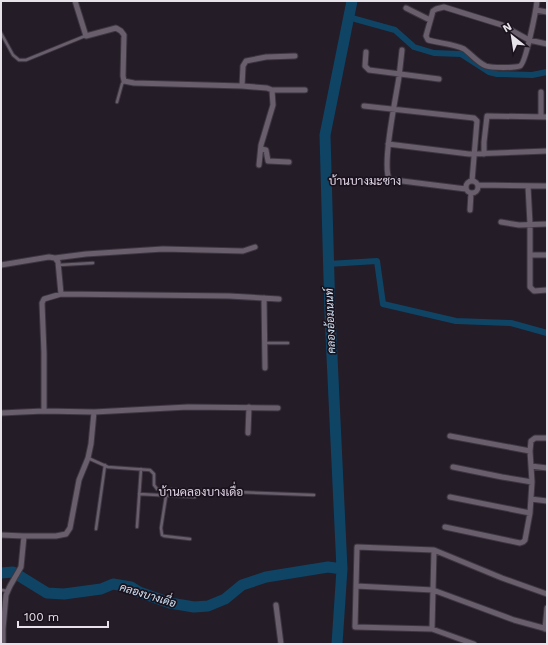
<svg xmlns="http://www.w3.org/2000/svg" width="548" height="645" font-family="'Work Sans',Sarabun,sans-serif">
  <rect width="100%" height="100%" fill="#241c27"/>
  <g fill="none" stroke-linecap="round" stroke-linejoin="round">
    <path stroke="#0f4465" stroke-width="6" d="M348,17l47,13 19,17 20,6 27,1 28,18 8,2 35,1 15,-3
      M328,264l49,-3 6,43 73,17 55,2 36,10"/>
    <path stroke="#0f4465" stroke-width="11" d="M1,573l12,-1 34,21 17,1 37,-5 12,-5 18,3 8,5 31,11 24,4 14,-1 17,-7 17,-14 24,-8 62,-10 14,2
      M337,644l5,-75 -12,-255 -5,-179 27,-134"/>
    <defs>
      <path id="service" d="M1,33l12,22 6,5h7l59,-24
        M117,102l5,-18 2,-3
        M59,265l34,-2
        M265,343h23
        M88,458l20,9 42,3 4,4v11l3,4 157,6
        M139,494l56,3
        M166,496l-5,32 1,7 2,1 26,3
        M137,527l4,-58
        M96,529l9,-64
        M1,590l7,1"/>
      <path id="minor" d="M75,1l11,35 30,-8 5,3 3,4 -1,41 1,5 10,2 108,3 25,2 5,2 1,15 -12,40 -2,20
        M537,1c-1,9 -11,62 -17,65 -5,2 -28,2 -34,0 -8,-3 -15,-12 -22,-17 -9,-5 -26,-6 -36,-9l-2,-4 7,-25 3,-2 8,-2 58,18 27,15 18,4
        M406,8l24,12
        M536,10l11,2
        M402,50c-1,9 -2,18 -3,27 -3,20 -17,86 -10,102l5,1 72,9
        M366,52l-1,14 4,4 70,9
        M242,86l1,-20 3,-5 20,-4 29,-1
        M272,90h33
        M541,92v25
        M364,106l110,12 3,3 -5,60
        M388,144l81,10 78,-3
        M261,149l5,1 2,11 21,1
        M484,154v-12l3,-26 60,1
        M466 187a6 6 0 1 1 12 0a6 6 0 1 1-12 0Z
        M478,185l69,1
        M528,186l2,38v63l4,4 13,-1
        M470,210l1,-17
        M501,222l18,3 28,-1
        M530,255h17
        M55,258l31,-4 77,-5 80,2 12,-4
        M1,265l48,-8 6,1 3,4 3,32 -17,5 -2,4 2,50v58
        M61,294l168,2 50,3
        M264,298l1,70
        M1,413l43,-2 50,1 94,-5 90,1
        M248,433l1,-26
        M450,436l80,15 2,31 -2,31 -80,-16
        M530,451l1,-10 4,-3h12
        M531,466l16,2
        M453,467l49,10 30,5
        M531,499l16,2
        M445,527l75,16 3,-1 2,-2 5,-27
        M1,535l23,1
        M356,586l77,4 81,30 33,9
        M276,605l5,39
        M432,629l2,-79
        M545,629l2,-21
        M3,644v-15l3,-34 4,-9 11,-19 3,-31h32l10,-2 4,-6 9,-48 9,-22 3,-14 3,-32
        M474,644l-42,-15 -77,-2 2,-80 77,3 68,28 45,16"/>
    </defs>
    <use href="#service" stroke="#3d3640" stroke-width="4.5"/>
    <use href="#minor" stroke="#3d3640" stroke-width="7"/>
    <use href="#service" stroke="#685e6c" stroke-width="2.5"/>
    <use href="#minor" stroke="#685e6c" stroke-width="5"/>
  </g>
  <g text-anchor="middle" stroke-width="3.5" stroke-linejoin="round" paint-order="stroke">
    <g font-size="11" font-style="italic" fill="#d0e5f6" stroke="#1a121d">
      <text transform="translate(330 321) rotate(-92)" y="4">คลองอ้อมนนท์</text>
      <text transform="translate(148 595) rotate(17)" y="4">คลองบางเดื่อ</text>
    </g>
    <g font-size="12" fill="#e0d5e5" stroke="#1a121d">
      <text x="365" y="185">บ้านบางมะซาง</text>
      <text x="201" y="496">บ้านคลองบางเดื่อ</text>
    </g>
  </g>
  <rect width="548" height="645" fill="none" stroke="#e7e2e9" stroke-width="4"/>
  <g transform="translate(512 36) rotate(330)" stroke="#1a121d" stroke-width="3" paint-order="stroke">
  <path d="M0-3L7 15L0 10L-7 15Z" fill="#e7e2e9"/>
  <text y="-6" font-size="11" font-weight="bold" text-anchor="middle" fill="#e7e2e9">N</text>
  </g>
  <path d="M18 621v6h90v-6" fill="none" stroke="#e7e2e9" stroke-width="2"/>
  <text x="24" y="621" font-size="12" fill="#e7e2e9" stroke="#1a121d" stroke-width="3" paint-order="stroke">100 m</text>
</svg>
